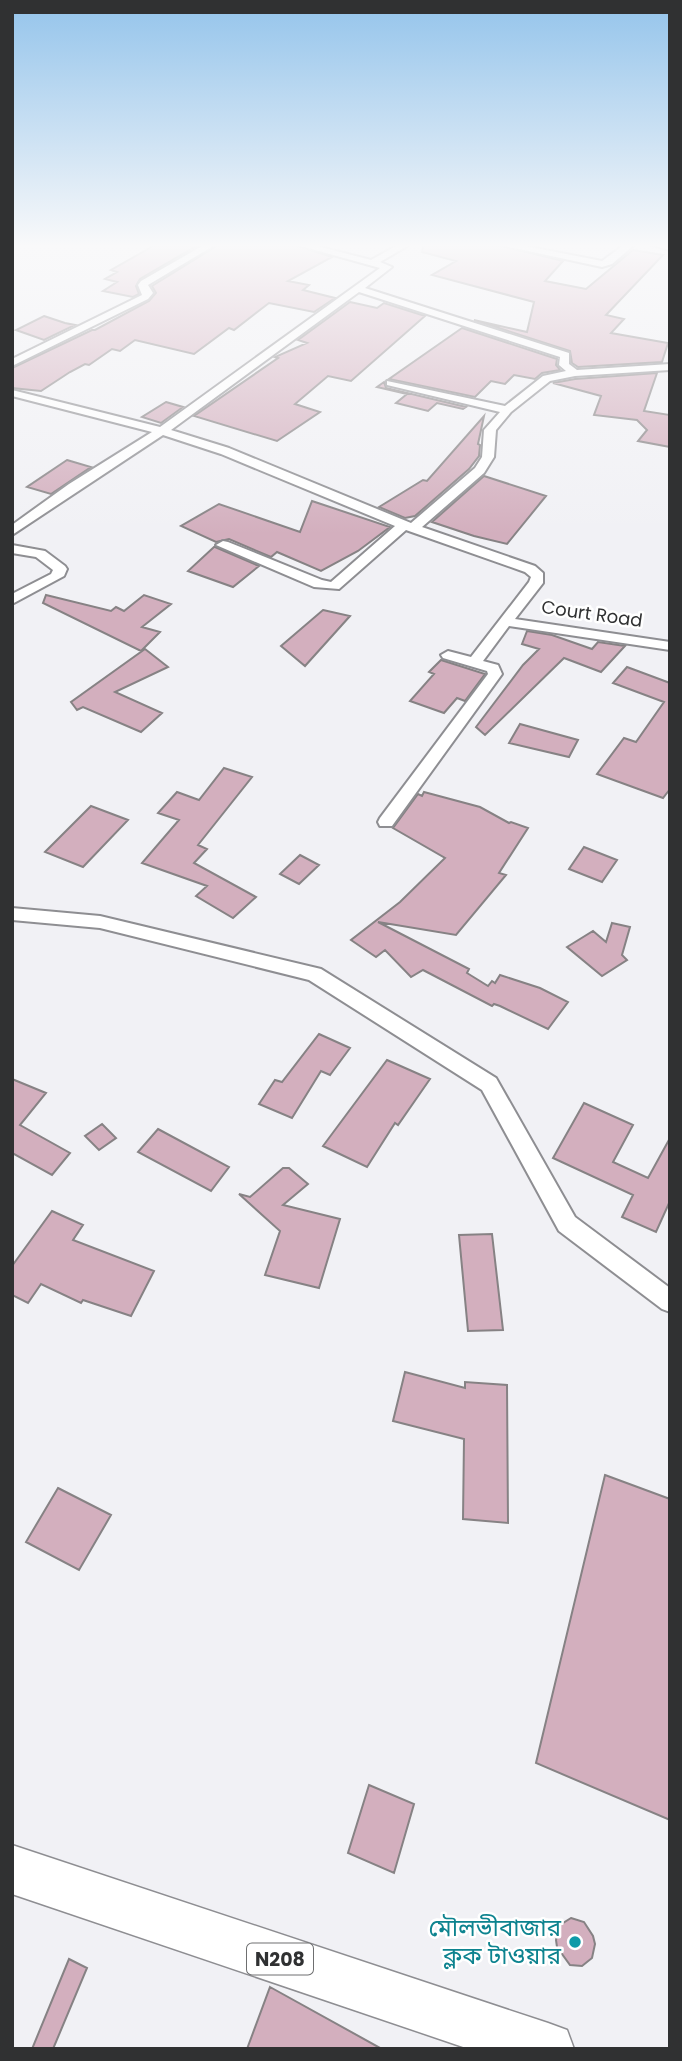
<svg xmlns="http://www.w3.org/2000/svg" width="682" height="2061" font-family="Poppins,'Noto Sans Bengali',sans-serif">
  <rect width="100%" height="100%" fill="#f1f1f5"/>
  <path fill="#d3afbe" stroke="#868284" stroke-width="2" d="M155,245h43l-58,34 -4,7 3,8 -6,3 -30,-6 14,-9 -12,-3 12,-7 -6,-2z
    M218,245h77l37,12 -44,24 21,4 -6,5 32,8 -21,14 -45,-9 -35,27 -5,-2 -35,26 -59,-14 -15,11 -8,-2 -23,16 -4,-1 -15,8 -29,19 -29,-3v-20l80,-38h3l54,-29 7,-8 -4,-7z
    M423,245h75l65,16 -18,20 41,8 47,-39 30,5 -57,60 18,4 -13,14 57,10 -6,19 -84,5 -6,-4 -2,-12 -96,-31 53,12 7,-30 -102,-27 24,-14 -34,-9z
    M350,302l27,6 7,-5 41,13 -74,65 -23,-5 -33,28 25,8 -43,29 -83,-25 84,-58 -3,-1 32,-14 -9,-3z
    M44,316l21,7 10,2 -31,15 -28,-10z
    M462,328l95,31 -1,6 4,5 -18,3 -7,6 -21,-4 -9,9 -14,-3 -16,16 -86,-18z
    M657,373l-13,38 26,4v32l-32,-6 9,-11 -10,-10 -43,-5 7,-19 -48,-13 22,-4z
    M384,382l2,6 80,19 -3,2 -26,-6 -9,8 -32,-8 11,-9 -30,-7z
    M166,402l17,5 -22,16 -19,-6z
    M484,416l-6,28 2,1 -1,11 -10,13 -54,47 -10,2 -26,-11 44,-27 4,1z
    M67,460l24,7 -40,27 -24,-7z
    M484,476l62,20 -39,48 -33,-8 -42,-14z
    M312,501l78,26 -32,24 -37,20 -44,-19 -6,5 -42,-18 -13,3 -35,-16 38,-22 81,28z
    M214,547h1l44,19 -26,21 -45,-16z
    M46,595l65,16 5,-4 8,4 20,-16 27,9 -29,23 18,5 -19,19 -98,-48z
    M323,610l27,6 -45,50 -24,-20z
    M527,631l25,4 40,14 6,-7 27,4 -24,26 -37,-14 -79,77 -9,-8 47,-62 16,-16 -17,-5z
    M145,649l23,18 -53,25 47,21 -21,19 -58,-25 -6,3 -6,-8z
    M441,660l44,14 -20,27 -8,-3 -13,15 -34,-12 24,-27 -5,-2z
    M627,667l43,16v106l-7,9 -66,-24 27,-36 12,4 28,-40 -51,-19z
    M520,724l58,16 -9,17 -60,-14z
    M224,768l28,9 -54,68 9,4 -13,14 62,34 -23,21 -37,-22 11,-10 -65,-23 37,-43 -21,-7 19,-21 22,8z
    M424,792l56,15 29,16 2,-1 17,6 -29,45 7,2 -50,60 -78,-13 91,47 -2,4 21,13 4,-5 3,2 5,-8 40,13 28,14 -20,27 -48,-23 -6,-2 -2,2 -69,-36 -12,7 -26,-27 -9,7 -25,-17 49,-38 45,-44 -52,-30 25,-34 4,2z
    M91,806l37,14 -45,47 -38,-15z
    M584,847l33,13 -15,22 -33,-13z
    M300,855l19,10 -20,19 -19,-10z
    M612,923l18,4 -8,28 5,5 -25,16 -35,-29 26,-16 13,11z
    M319,1034l31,14 -20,27 -9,-4 -29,47 -33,-14 16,-24 7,2z
    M387,1060l43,19 -32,46 -3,-2 -28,44 -44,-21z
    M12,1079l34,14 -26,32 50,28 -18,22 -40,-22z
    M584,1103l49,22 -20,37 35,16 22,-40v63l-14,31 -34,-15 11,-22 -80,-37z
    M102,1124l14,14 -17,12 -14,-14z
    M158,1129l71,38 -18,24 -73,-39z
    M283,1168h6l19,16 -25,21 57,14 -21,69 -54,-13 15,-44 -41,-37 11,3z
    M52,1211l31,14 -10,15 81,31 -23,45 -48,-16 -2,3 -40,-19 -13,19 -16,-8v-29z
    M492,1234l11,96 -35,1 -9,-96z
    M405,1372l60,16v-6l42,3 1,138 -45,-4 1,-80 -71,-18z
    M605,1475l65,24v321l-134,-57z
    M58,1488l53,27 -32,55 -53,-28z
    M369,1785l45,19 -20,69 -46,-20z
    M571,1918l13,4 9,14 2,8 -3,14 -10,8 -12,-1 -13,-18 -1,-7 4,-15z
    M69,1959l18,9 -34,81h-21z
    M270,1987l112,62h-135z"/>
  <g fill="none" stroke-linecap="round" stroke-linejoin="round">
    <defs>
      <path id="minor" d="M204,245h11l-67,40 5,8 -5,6 -136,67v-7l130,-64 -4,-10 3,-4z
        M297,245h16l58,15 27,-15h11l-29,17 12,5 -27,21 204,65v11l8,6 93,-6v6l-95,6 -25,5 -39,31 -15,18 -2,27 -10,16 -62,54 113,39 8,7v10l-28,36 155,23v8l-161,-24 -26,35 15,4 4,9 -110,152h-12l-2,-4 2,-4 108,-144 -1,-3 -44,-13 -2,-3 7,-4 23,6 58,-75 2,-5 -6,-5 -119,-42 -67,59 -25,-2 -98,-42 7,-4 5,1 94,38 9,2 64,-56 -174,-72 -58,-19 -151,100v-10l57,-41 83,-52 -140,-36v-6l148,37 220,-159zM359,292l201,65 -1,8 7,6 -23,5 -38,30 -118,-25v4l113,27 -16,18 -2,27 -7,11 -64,55 -182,-75 -58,-18z
        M500,245h20l82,16 22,-16h10l-22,19 -10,3z
        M652,245h18v5z
        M12,545l33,6 20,15 2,3 -3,7 -52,28v-10l39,-20 2,-4 -17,-13 -24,-4z
        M12,908l88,8 221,53 175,109 79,139 95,71v24l-8,-3 -103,-78 -77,-141 -173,-110 -209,-52 -88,-8z"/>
      <path id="trunk" d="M12,1845l536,178 19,7 7,19h-105l-457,-155z"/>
    </defs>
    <use href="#minor" stroke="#8e8e92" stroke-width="4"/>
    <use href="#trunk" stroke="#8e8e92" stroke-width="3"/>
    <use href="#minor" fill="#fff" fill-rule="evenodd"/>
    <use href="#trunk" fill="#fff" fill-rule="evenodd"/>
  </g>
  <linearGradient id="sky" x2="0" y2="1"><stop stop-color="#94c4eb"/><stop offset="0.46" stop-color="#f9f9fa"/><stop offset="1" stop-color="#f9f9fa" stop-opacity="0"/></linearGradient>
  <rect width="682" height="534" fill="url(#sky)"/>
  <circle fill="#0f9aa8" stroke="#fff" stroke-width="2.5" cx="575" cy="1942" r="7"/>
  <g text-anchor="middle" stroke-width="5" stroke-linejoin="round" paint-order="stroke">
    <g font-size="18" fill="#303132" stroke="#fff">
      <text transform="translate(592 614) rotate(8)" y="6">Court Road</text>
    </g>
    <rect fill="#fff" stroke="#6e6f70" stroke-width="2" x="247" y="1943.5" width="66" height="31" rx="5"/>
    <g font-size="19" font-weight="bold" fill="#303132">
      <text x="280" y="1966">N208</text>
    </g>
    <g font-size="24" fill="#0d838f" stroke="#fff" text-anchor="end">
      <text x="561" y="1936">মৌলভীবাজার<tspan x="561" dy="28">ক্লক টাওয়ার</tspan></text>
    </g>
  </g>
  <rect width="682" height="2061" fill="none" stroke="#303132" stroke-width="28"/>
</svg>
